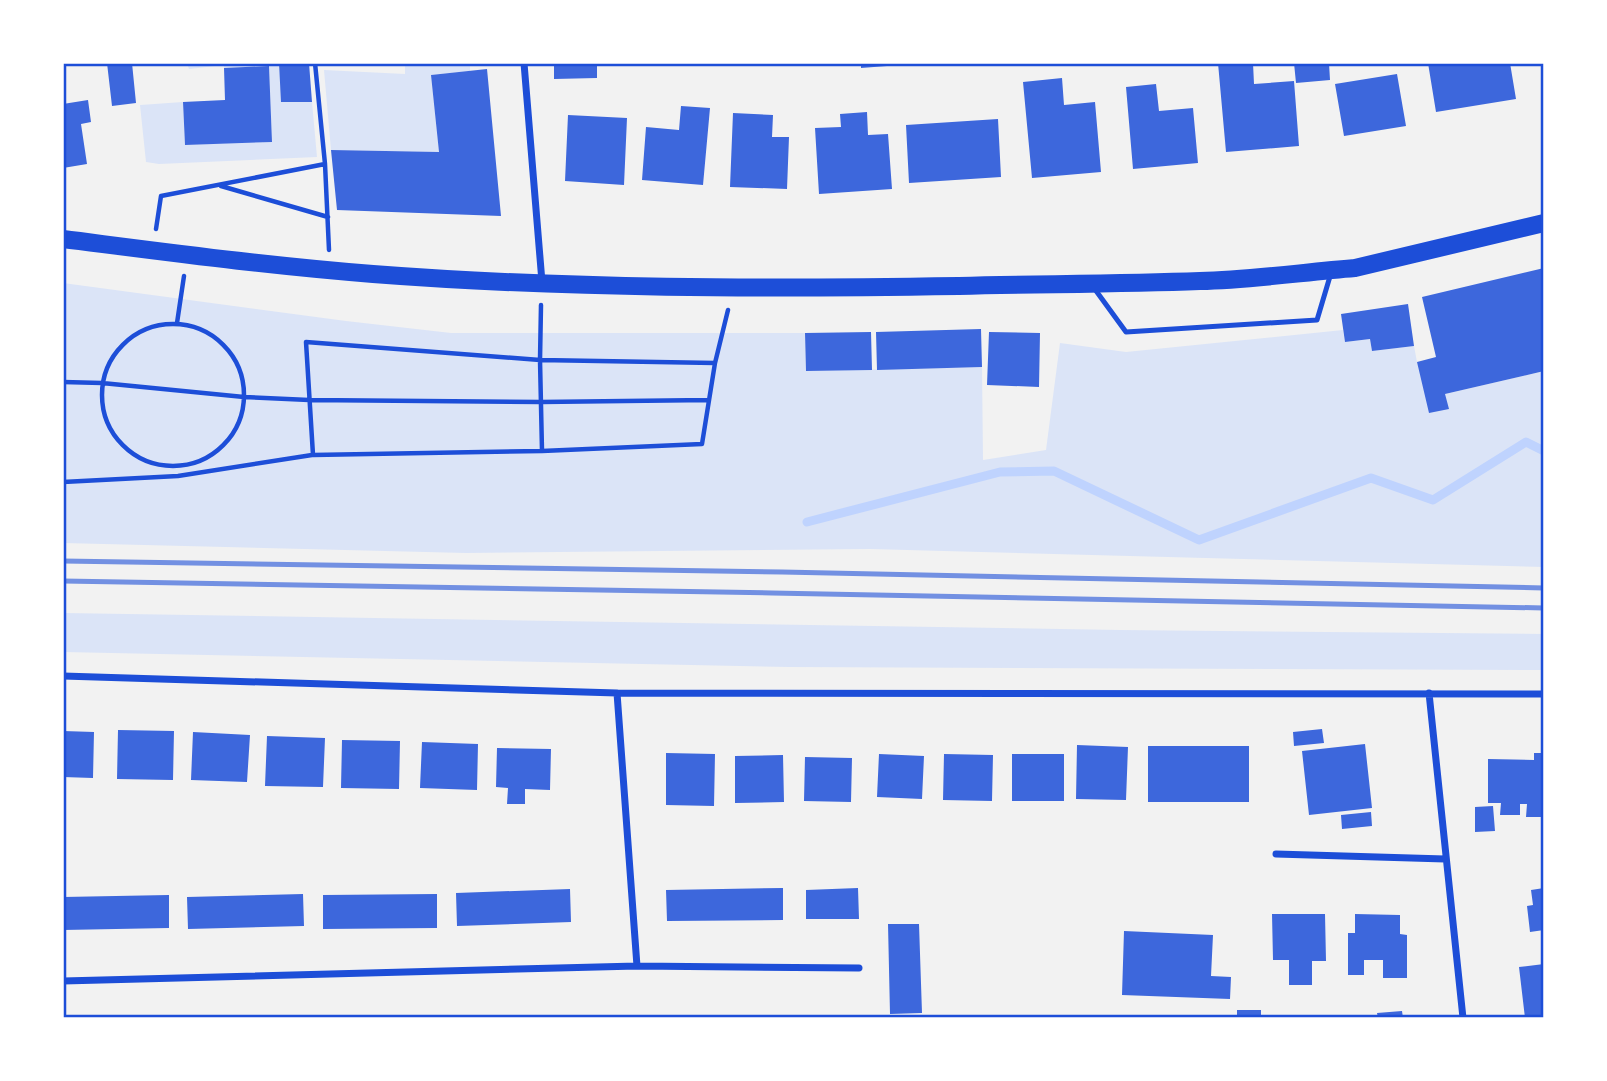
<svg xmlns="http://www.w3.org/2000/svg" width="1607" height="1081" font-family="'Crimson Pro',serif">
  <rect width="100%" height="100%" fill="#f2f2f2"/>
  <path fill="#dbe4f7" d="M187,63h92l3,39h30l5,55 -158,7 -13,-2 -6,-57 43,-3 2,43 87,-4 -3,-74 -45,1v-3l-35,4z
    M405,63h65v8l-39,4 8,77 -108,-2 -7,-80 81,4z
    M63,283l283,38 105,12h354l1,38 176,-4 1,93 63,-10 14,-107 66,9 217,-22 2,12 25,-3 2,12 42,-5 3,16 28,32 99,-23v196l-674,-18 -404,4 -403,-10z
    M63,613l1057,17 424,4v36l-755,-3 -726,-15z"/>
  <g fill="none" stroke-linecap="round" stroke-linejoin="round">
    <path stroke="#bfd3fe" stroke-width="9" d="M807,522l193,-50 54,-1 145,69 172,-62 62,22 93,-58 18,9"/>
  </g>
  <path fill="#3d67dc" d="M107,63h25l4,40 -24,3z
    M279,63h30l3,39h-31z
    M554,63h43v15l-43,1z
    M861,63h38l1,2 -39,3z
    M1218,63h35l1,21 40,-3 5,65 -73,6z
    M1294,63h35l1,17 -34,3z
    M1428,63h82l6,36 -80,13z
    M269,66l3,76 -87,3 -2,-43 42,-2 -1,-32z
    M487,69l14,147 -164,-6 -6,-60 108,2 -8,-77z
    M1397,74l9,52 -62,10 -9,-52z
    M1062,78l2,27 31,-3 6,70 -69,6 -9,-96z
    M1156,84l3,27 34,-3 5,55 -65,6 -7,-82z
    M88,100l3,22 -10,2 6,40 -24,4v-64z
    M681,106l29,2 -7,77 -61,-5 4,-53 33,3z
    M867,112l1,23 20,-1 4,55 -73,5 -4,-66 26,-1 -1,-13z
    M733,113l40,2 -1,22h17l-2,52 -57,-2z
    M568,115l59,3 -3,67 -59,-4z
    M998,119l3,58 -92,6 -3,-58z
    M1544,268v103l-99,23 4,15 -20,4 -12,-51 19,-5 -14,-60z
    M1408,304l6,42 -42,5 -2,-12 -25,3 -4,-28z
    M981,329l1,38 -105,3 -1,-38z
    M871,332l1,38 -66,1 -1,-38z
    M989,332l51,1 -1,54 -52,-2z
    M1322,729l2,14 -30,3 -1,-14z
    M118,730l56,1 -1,49 -56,-1z
    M63,731l31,1 -1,46 -30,-1z
    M193,732l57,3 -3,47 -56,-2z
    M267,736l58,2 -2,49 -58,-1z
    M342,740l58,1 -1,48 -58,-1z
    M422,742l56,2 -1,46 -57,-2z
    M1365,744l7,64 -63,7 -7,-64z
    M1077,745l51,2 -2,53 -50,-1z
    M1148,746h101v56h-101z
    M497,748l54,1 -1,41 -25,-1v15h-18l1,-16 -12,-1z
    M666,753l49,1 -1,52 -48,-1z
    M1534,753h10v64h-18l1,-13h-7v11h-20l1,-12h-13v-44l46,1z
    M879,754l45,2 -2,43 -45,-2z
    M944,754l49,1 -1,46 -49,-1z
    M1012,754h52v47h-52z
    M783,755l1,47 -49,1v-47z
    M805,757l47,1 -1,44 -47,-1z
    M1493,806l2,25 -20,1v-25z
    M1371,812l1,14 -30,3 -1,-14z
    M783,888v32l-116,1 -1,-31z
    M858,888l1,31h-53v-29z
    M1544,888v42l-14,2 -3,-26 6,-1 -2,-15z
    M570,889l1,33 -114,4 -1,-33z
    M303,894l1,32 -116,3 -1,-32z
    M437,894v34l-114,1v-34z
    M169,895v33l-106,2v-33z
    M1272,914h53l1,47h-14v24h-23v-25h-16z
    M1355,914l45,1v19l7,1v43h-24v-18h-19v15h-16v-42h7z
    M888,924h31l3,89 -32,1z
    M1124,931l89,4 -2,41 20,1 -1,22 -108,-4z
    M1544,964v54h-19l-6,-51z
    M1237,1010h24v8h-24z
    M1402,1011l1,7h-25l-1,-5z"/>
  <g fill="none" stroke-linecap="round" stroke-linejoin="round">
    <path stroke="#1d4ed8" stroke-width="4.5" d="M315,63l10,101
      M221,186l107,31
      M156,229l5,-33 164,-32 4,86
      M541,305l-1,55 2,91
      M177,323l7,-47
      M102 395a71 71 0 1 1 142 0a71 71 0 1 1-142 0Z
      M715,363l-175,-3 -234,-18 7,113 229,-4 160,-7 13,-81 13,-53
      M63,382l39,1 142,14 65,3 232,2 168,-2
      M63,482l115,-6 134,-21"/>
    <path stroke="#1d4ed8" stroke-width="5" d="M1094,288l32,44 191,-12 14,-47"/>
    <path stroke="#1d4ed8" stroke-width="7" d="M524,63l18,219
      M63,676l554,17 927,1
      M617,693l20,273
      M1429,693l34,325
      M1276,854l169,5
      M63,981l574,-15 222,2"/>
    <path stroke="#1d4ed8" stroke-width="18" d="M63,239c103,13 207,27 310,35 195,15 391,15 586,12 80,-2 160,-2 241,-5 51,-1 104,-9 155,-13l189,-45"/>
    <path stroke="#7290e2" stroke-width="5" d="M63,561l719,11 762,16
      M63,581l709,12 772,15"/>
  </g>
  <rect width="1607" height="1081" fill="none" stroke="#ffffff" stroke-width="130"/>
  <rect x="65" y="65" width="1477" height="951" fill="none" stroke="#1d4ed8" stroke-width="2.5"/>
</svg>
